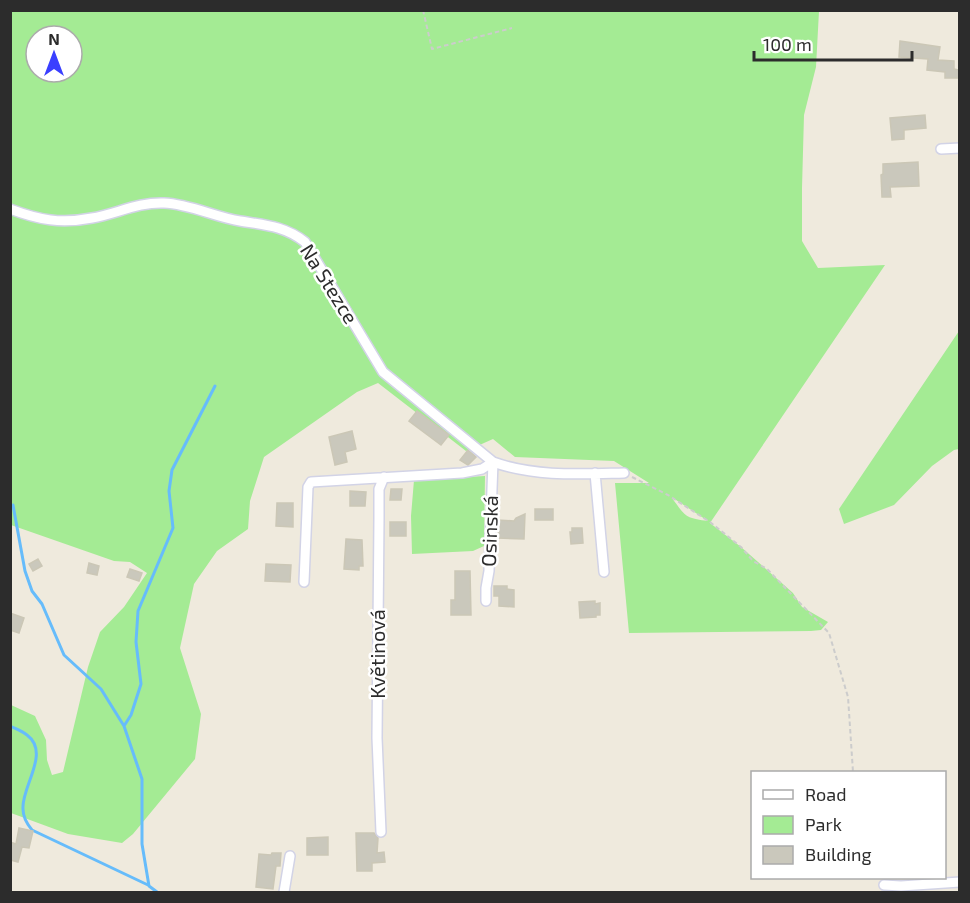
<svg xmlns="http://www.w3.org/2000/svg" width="970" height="903" font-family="'Exo 2',sans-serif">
  <rect width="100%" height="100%" fill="#efeadd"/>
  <path fill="#a4eb94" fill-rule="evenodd" d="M11,11h808l-3,56 -12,48 -2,73v53l16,27 67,-3 -175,258 31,24 52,46 9,14 26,15 -7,8 -10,1 -182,2 -14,-150h34l-35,-22 -99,-4 -22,-18 -27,12 -88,-68 -21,9 -93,65 -14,44 -2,28 -31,22 -23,33 -14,64 21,66 -6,45 -62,75 -11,9 -54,-9 -57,-21v-108l24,11 11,24 1,20 5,15 11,-3 25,-105 12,-35 24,-25 23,-34 -17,-11 -16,-1 -103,-36zM36,36h36v36h-36zM672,498h1l35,23c-23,-3 -22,-4 -36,-23z
    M959,331v118l-5,1 -22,16 -38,39 -50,19 -5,-15z
    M485,476l-1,70 -11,5 -61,3 -1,-38 3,-36z"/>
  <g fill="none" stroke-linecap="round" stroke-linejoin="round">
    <path stroke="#66bcfb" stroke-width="3" d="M13,505l12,66 7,20 10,13 22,51 37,34 23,37 18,53v65l7,42 8,6
      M10,726c6,3 12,5 17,9 24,18 -6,52 -4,74 0,9 4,15 9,21l116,55
      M124,726l7,-11 10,-31 -5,-42 2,-31 35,-83 -4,-37 3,-21 43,-84"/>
  </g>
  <path fill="#cac8bc" stroke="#cbc7b6" stroke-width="1.5" d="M900,41l40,6 -2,13 16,1v8l5,1v8h-14v-6l-18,-2 1,-11 -29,-2z
    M925,115l1,13 -22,2v9l-12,1 -2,-22z
    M918,162l1,24 -29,1 1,10h-9l-1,-22 2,-1v-10z
    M417,411l32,24 -8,10 -32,-24z
    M352,431l4,18 -11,3 2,10 -12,3 -6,-28z
    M468,450l8,7 -8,8 -8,-5z
    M391,489h11l-1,11h-11z
    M350,491l16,1 -1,14h-15z
    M277,503h16v24l-17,-1z
    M535,509h18v11h-18z
    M525,514l-1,25 -26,-1v-18l16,1 2,-3z
    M390,522h16v14h-16z
    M572,528h10l1,15 -12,1 -1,-12h2z
    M346,539l16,1 1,26h-4v4l-15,-1z
    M38,559l4,7 -9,5 -4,-7z
    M89,563l10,3 -2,9 -10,-2z
    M266,564l25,1 -1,17 -25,-1z
    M130,569l12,4 -3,8 -12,-4z
    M455,571h15l1,44h-20v-15h4z
    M494,586h13v3l7,1v17l-15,-1v-10h-5z
    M595,601v3l5,-1v12h-4v2l-16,1 -1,-16z
    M10,613l14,5 -5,15 -9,-3z
    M19,828l14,3 -4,17 -7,-1 -4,15 -8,-2v-18l6,2z
    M356,833h18l4,5 -1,15 7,-1 1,10 -13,1v8h-15z
    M328,837v18h-21v-17z
    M272,853h9l-1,13h-4l-3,23 -17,-2 3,-33 12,1z"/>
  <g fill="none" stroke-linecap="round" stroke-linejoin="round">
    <defs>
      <path id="minor" d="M941,149l19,-1
        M10,209c29,11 51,15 82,9 24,-4 46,-16 72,-15 26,1 51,14 76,18 25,4 45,5 65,21l78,130 110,90c42,15 88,12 131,11
        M595,473l9,99
        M304,582l4,-95 3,-5 151,-9 20,-4 11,-7
        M486,601v-13l3,-17 4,-109
        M381,832l-4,-94 2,-220v-29l5,-12
        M884,885l17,1 59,-4
        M284,892l6,-36"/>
    </defs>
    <use href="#minor" stroke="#d2d3e6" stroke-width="12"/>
    <path stroke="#ccc" stroke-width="2" stroke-dasharray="4.5 3" stroke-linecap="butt" d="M423,10l9,39 80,-21
      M632,477l36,18 42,27 31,25 12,14 14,8 62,64 19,64 5,75"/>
    <use href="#minor" stroke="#fff" stroke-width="9"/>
  </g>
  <g text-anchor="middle" stroke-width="5" stroke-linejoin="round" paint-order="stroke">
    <g font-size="20" fill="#2c2c2c" stroke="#fff">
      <text transform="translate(329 284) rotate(58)" y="7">Na Stezce</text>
      <text transform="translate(490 531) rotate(-88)" y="7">Osinská</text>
      <text transform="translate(378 654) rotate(-90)" y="7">Květinová</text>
    </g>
  </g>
  <rect width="970" height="903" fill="none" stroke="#2c2c2c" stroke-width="24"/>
  <rect x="751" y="771" width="195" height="108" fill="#ffffff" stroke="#ababab" stroke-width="1.5"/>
  <rect x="763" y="790" width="30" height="9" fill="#ffffff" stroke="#ababab" stroke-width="1.5"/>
  <text x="805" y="801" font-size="18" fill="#2c2c2c">Road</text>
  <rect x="763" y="816" width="30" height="18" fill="#a4eb94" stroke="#ababab" stroke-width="1.5"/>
  <text x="805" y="831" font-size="18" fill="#2c2c2c">Park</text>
  <rect x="763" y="846" width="30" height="18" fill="#cac8bc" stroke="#ababab" stroke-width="1.5"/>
  <text x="805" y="861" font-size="18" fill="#2c2c2c">Building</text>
  <g transform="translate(54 54)"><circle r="28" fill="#ffffff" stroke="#ababab" stroke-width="1.5"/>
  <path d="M0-4.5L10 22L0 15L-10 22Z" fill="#3a3fff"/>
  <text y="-9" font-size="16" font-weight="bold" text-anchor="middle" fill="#2c2c2c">N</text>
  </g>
  <path d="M754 51v9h158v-9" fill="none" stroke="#2c2c2c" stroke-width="3"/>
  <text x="763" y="51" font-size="18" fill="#2c2c2c" stroke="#ffffff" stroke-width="4.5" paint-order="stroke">100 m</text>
</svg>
